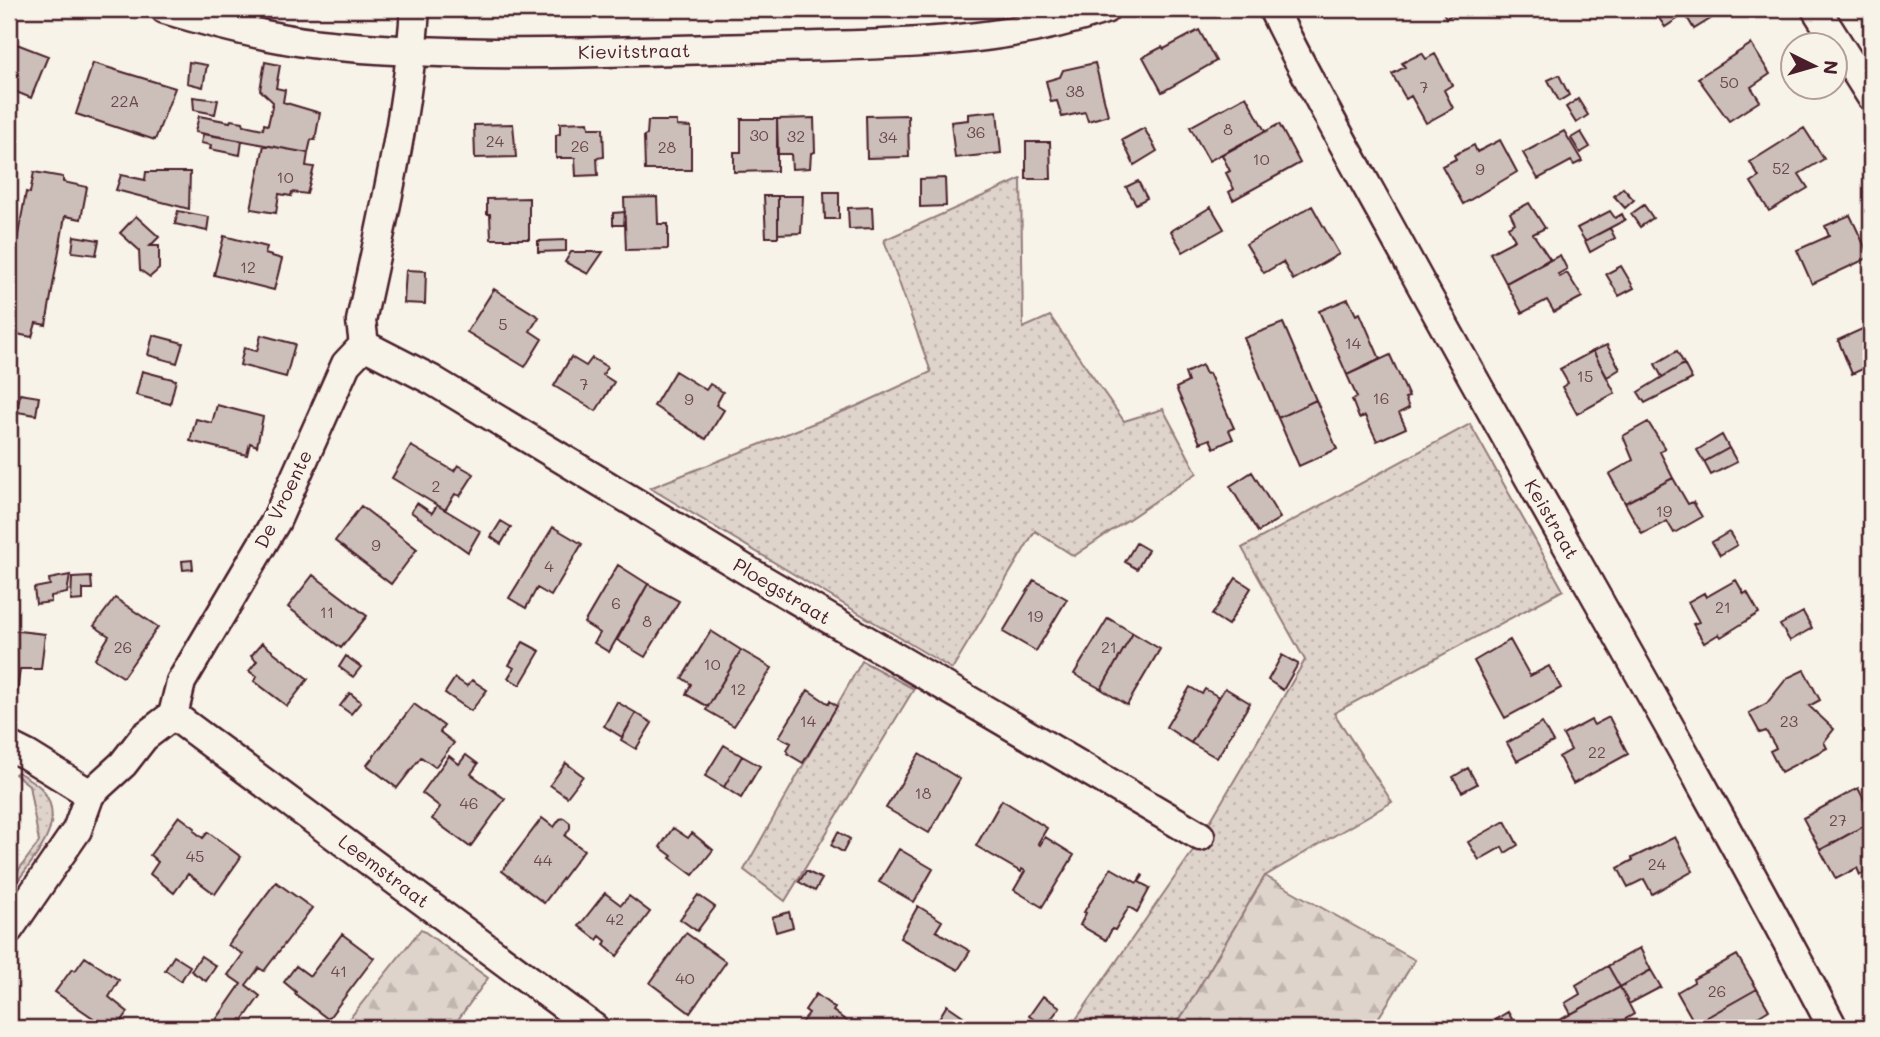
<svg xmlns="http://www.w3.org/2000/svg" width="1880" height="1037" font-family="Mali,sans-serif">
  <defs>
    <pattern id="grass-dots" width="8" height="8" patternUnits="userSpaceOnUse" patternTransform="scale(1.75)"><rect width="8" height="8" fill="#ded4cc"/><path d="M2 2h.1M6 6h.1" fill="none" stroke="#c0b6af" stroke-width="1.8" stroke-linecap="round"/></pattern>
    <pattern id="forest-firs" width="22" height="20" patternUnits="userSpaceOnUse" patternTransform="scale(1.75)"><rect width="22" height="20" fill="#ded4cc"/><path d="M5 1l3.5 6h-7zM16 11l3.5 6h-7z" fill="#c0b6af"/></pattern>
  </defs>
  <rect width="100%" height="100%" fill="#f7f3e8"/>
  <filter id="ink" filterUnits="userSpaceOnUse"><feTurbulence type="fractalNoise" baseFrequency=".0143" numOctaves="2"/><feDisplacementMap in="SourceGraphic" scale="14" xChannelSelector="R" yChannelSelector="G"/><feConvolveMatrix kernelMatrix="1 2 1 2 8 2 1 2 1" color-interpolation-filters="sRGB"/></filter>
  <g filter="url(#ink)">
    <path fill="url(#grass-dots)" stroke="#947a7c" stroke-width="2" d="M1021,179l2,149 27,-12 74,105 39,-12 34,64 -123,83 -39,-25 -83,138 -302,-181 207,-82 74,-34 -47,-132z
      M1470,424l93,166 -229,123 58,89 -127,74 -90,152h-105l121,-174 114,-194 -63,-112z
      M862,661l52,28 -129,212 -41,-31z
      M18,772c7,5 17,10 23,16 28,33 -5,67 -24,94l-5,-3 27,-37 -10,-57 -14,-11z"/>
    <path fill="url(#forest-firs)" stroke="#947a7c" stroke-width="2" d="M1265,876l150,84 -43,68h-197z
      M421,929l67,49 -36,50h-110z"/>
    <path fill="#ccbfb9" stroke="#4a1f2b" stroke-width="2" d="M1441,9h22l-17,9z
      M1653,9h72v1l-31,19 -9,-15 -20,13z
      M1199,30l17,31 -54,31 -19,-35 19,-10 2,2z
      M9,41l39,15 -17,42 -22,-9z
      M1751,44l19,30 -19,13 9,14 -31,20 -31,-43z
      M1422,53l4,6 9,-5 17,31 -8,5 9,18 -27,15 -15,-27 -5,3 -14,-25 13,-7 -3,-4z
      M189,62l18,3 -4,22 -16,-4z
      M265,62l15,3 -4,23 9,2 -2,12 37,11 -5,27h-4l-3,13 -113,-21 4,-16 31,6 1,-2 12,2 1,3 19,4 1,-5 4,1 5,-23 -13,-12z
      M93,63l82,25 -20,52 -79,-26z
      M1095,63l13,52 -20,6 -3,-9 -23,5 -5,-16 -6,1 -5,-21 14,-4 3,-7z
      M1559,75l10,20 -10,6 -11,-21z
      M1246,96l19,35 -56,30 -19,-34z
      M193,97l25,3 -3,14 -21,-4z
      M1578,99l10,16 -12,8 -10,-16z
      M997,111l4,42 -46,5 -4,-36 17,-2v-6z
      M908,115l1,42 -42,1 -1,-42z
      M814,118l1,34 -4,1 -1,15 -18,1 -1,-15h-13l-1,-35z
      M741,119h36v52l-43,1v-20h7z
      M648,121h29v5l14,1v43h-46l-1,-34 3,-1z
      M588,122l1,6h14l1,29 -7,1 1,17 -22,1 -1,-18h-19v-23l4,-1v-11z
      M513,124l3,33 -41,1 -1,-33z
      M1279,124l21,39 -67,37 -4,-8 5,-3 -8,-16 4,-2 -8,-16z
      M1144,128l13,23 -23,14 -12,-25z
      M1804,128l20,31 -25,15 9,14 -39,23 -18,-29 8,-5 -9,-15z
      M1564,131l18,30 -8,4 -3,-4 -33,18 -15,-26z
      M1581,132l9,15 -10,6 -9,-15z
      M203,134l39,7 -2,14 -30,-6 1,-4 -10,-2z
      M1500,140l17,32 -54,32 -21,-38 14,-7 -2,-4 20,-10 3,7z
      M1026,142h24l1,37h-25z
      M264,145l44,8 -2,13 8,1 -7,27 -15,-2 -1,4 -12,-2 -3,19 -25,-4z
      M34,172l29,5v5l24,5 -6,32 -16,-3 -19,109 -10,-2 -4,14 -21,-4 2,-14 -4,-1v-35l17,-91 4,1z
      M146,172h44l-1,37 -73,-19 5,-15 24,5z
      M945,178l1,28 -26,1v-28z
      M1138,181l9,17 -11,6 -10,-17z
      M1623,188l11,12 -9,8 -11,-12z
      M824,192h15v27h-14z
      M764,196h14v41h-12z
      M778,196h25l-2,37 -23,1z
      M657,197l1,27h10v25l-42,1 -2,-52z
      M529,198v41h-38l-1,-25h-3v-15z
      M1529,203l16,25 -12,6 17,25 -44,24 -16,-30 25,-13 -7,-13 7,-4 -5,-10z
      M1644,205l9,13 -13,9 -9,-13z
      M1312,206l27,48 -46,26 -10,-18 -19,11 -18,-29z
      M872,207l1,21 -24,1 -1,-21z
      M1211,207l13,22 -41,23 -12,-21z
      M178,211l31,6 -2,14 -32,-7z
      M1610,211l5,7 7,-4 3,6 -40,21 -8,-13z
      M625,212l-1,13h-11v-12z
      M1850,215l20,42 -58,27 -15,-34 32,-14 -4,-10z
      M136,216l23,21 -9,9h9v23l-9,8 -10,-7 -1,-20 -19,-17z
      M1610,228l5,10 -25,14 -5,-11z
      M74,236l25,4 -3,15 -24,-3z
      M224,236l43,11 -2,7 17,5 -8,31 -60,-15z
      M566,240v11l-28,1v-11z
      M571,252h32l-15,22 -23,-12z
      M1560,255l7,14 -9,5 2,3 7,-4 15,24 -28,15 -7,-12 -25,13 -16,-30z
      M1621,266l13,22 -15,8 -13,-22z
      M406,270l20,1 -1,33 -21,-1z
      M494,289l45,28 -9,14 12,8 -17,28 -58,-35z
      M1348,299l8,16 4,-2 20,46 -33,16 -28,-64z
      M1283,323l33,77 -38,18 -34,-80z
      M1871,325v40l-19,9 -14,-34z
      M153,335l30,8 -6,20 -29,-8z
      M261,335l34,9 -9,33 -46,-12 4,-17 13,3z
      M1607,345l13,24 -13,8 -14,-26z
      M1593,351l22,42 -38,21 -15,-27 6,-4 -8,-14z
      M1677,351l7,13 -22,13 -7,-13z
      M1390,355l19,42 -4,1 4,10 -10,5 7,15 -29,13 -12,-25 -6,2 -7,-18 5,-3 -10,-22z
      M571,357l15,9 6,-8 15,9 -4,8 11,7 -18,29 -42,-25z
      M1684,364l8,15 -47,24 -7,-11z
      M1202,365l4,9 3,-1 25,55 -5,2 4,9 -19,9 -4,-9 -10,4 -24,-55 12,-6 -3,-9z
      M142,371l34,9 -6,24 -34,-9z
      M675,371l31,19 4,-6 13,8 -7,13 8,5 -18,29 -52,-33z
      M20,394l19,3 -3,18 -19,-3z
      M1316,400l21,49 -38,17 -21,-48z
      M217,405l46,12 -6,29 -7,-3 -3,12 -57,-14 6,-22 16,4z
      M1648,422l17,27 -5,3 13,26 -48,25 -16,-29 24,-14 -10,-24z
      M1722,435l7,13 -25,14 -7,-12z
      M411,446l43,25 4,-6 16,9 -14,22 -5,-2 -10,16 -53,-32z
      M1729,448l8,14 -26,13 -7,-13z
      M1252,472l28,46 -22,14 -28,-46z
      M1673,478l15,26 5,-2 9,15 -28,16 -7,-12 -25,13 -17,-31z
      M417,503l15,10 5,-8 43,26 -12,21 -57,-40z
      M361,506l56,43 -26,35 -56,-43z
      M501,521l10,6 -10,17 -10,-7z
      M553,527l29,17 -31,52 -14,-8 -11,20 -17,-10z
      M1729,532l8,13 -17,10 -8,-13z
      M1136,543l12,7 -11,19 -12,-7z
      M192,560l1,9 -10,1 -1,-9z
      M618,565l30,19 -39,68 -15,-9 6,-10 -16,-10z
      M70,575l-3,18 -16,3v6l-15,2 -2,-16 16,-3 -1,-6z
      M313,575l54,41 -26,32 -53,-41z
      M91,577l1,12h-9v11l-12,1 1,-23z
      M1236,578l15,10 -23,37 -16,-10z
      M1034,580l33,19 -31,52 -33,-19z
      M1736,580l8,14 3,-2 12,21 -38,24 -2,-3 -15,9 -11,-19 6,-2 -11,-20 16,-9 2,4z
      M648,584l31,17 -34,56 -28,-17z
      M115,598l43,29 -35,50 -28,-18 14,-23 -15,-10z
      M1803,612l9,16 -22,13 -10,-16z
      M1108,618l25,15 -32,56 -27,-15z
      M9,630l36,4 -4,35h-21l-3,24 -8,-1z
      M711,631l30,19 -33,57 -22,-13 5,-10 -9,-6z
      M1133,633l27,16 -33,56 -26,-16z
      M1510,640l20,36 19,-10 12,22 -56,30 -31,-57z
      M523,642l17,9 -20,34 -12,-7 6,-10 -5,-3z
      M262,643l46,36 -21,27 -33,-25 3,-4 -8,-6 8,-10 -6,-5z
      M741,650l31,18 -38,58 -28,-16z
      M1282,655l16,9 -15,26 -15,-10z
      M346,656l15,11 -8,10 -14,-10z
      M1804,670l16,30 -11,6 25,23 -10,13 3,6 -46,24 -11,-21 6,-3 -10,-17 -6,2 -11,-20 18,-10 20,-25z
      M455,678l12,8 5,-6 15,10 -16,21 -26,-18z
      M1190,687l12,7 3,-5 14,8 -28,46 -25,-16z
      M1225,688l25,15 -33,55 -26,-15z
      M808,690l21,14 1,-3 7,5 -34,57 -15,-9 -1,-4 4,-7 -12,-6z
      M350,693l11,9 -10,12 -11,-8z
      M617,702l19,11 -14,24 -18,-11z
      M414,704l30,22 -4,6 14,11 -19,24 -14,-10 -24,31 -30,-23z
      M636,713l16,10 -16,26 -15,-9z
      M1609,717l19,37 -55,30 -14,-27 12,-7 -8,-15 28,-15 3,5z
      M1542,723l11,19 -36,19 -10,-18z
      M724,745l18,11 -18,31 -19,-11z
      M919,754l41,25 -31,54 -43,-25z
      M466,755l12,9 -7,10 34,25 -35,48 -38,-28 8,-12 -18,-14 27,-37 10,8z
      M742,756l18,10 -19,32 -17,-11z
      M566,763l17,13 -16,21 -17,-12z
      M1468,768l9,16 -15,8 -9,-15z
      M1858,788l13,25v9l-51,28 -17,-32z
      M1002,800l45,28 -9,15 2,2 5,-8 29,18 -32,52 -28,-17 11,-19 -3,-2 -1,3 -45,-26z
      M179,816l16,12 -1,3 9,7 5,-6 33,25 -26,37 -27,-20 -14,19 -24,-19 8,-12 -8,-7z
      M542,818l12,9 6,-8 4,-1 6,5v5l-5,8 19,14 -40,53 -42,-32z
      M1505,821l13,24 -13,8 -3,-6 -23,13 -11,-18z
      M1871,822v47l-11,6 -3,-7 -21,11 -16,-29z
      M673,828l15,10 4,-5 21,17 -20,25 -23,-17 2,-2 -12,-9z
      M838,832l12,7 -7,13 -12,-7z
      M1675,837l18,34 -41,23 -8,-15 -16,8 -10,-19 15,-8 -1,-2z
      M899,849l34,20 -19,33 -35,-20z
      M1111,868l26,15 5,-8 1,1 -4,6 11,6 -13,24 -8,-5 -14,23 -3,-1 -6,11 -26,-15 6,-12 -2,-1z
      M806,871l16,8 -7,12 -16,-9z
      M276,882l36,26 -48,63 -5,-3 -13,17 14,11 -17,24 -2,-1 -7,9h-7l-11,-8 25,-36 -13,-9 15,-21 -15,-9z
      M605,893l16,12 8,-9 21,16 -33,44 -13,-11 2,-4 -6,-5 -3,4 -18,-14z
      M698,895l17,12 -18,24 -17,-12z
      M918,906l24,15 -6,10 34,20 -12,19 -58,-32z
      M789,912l4,15 -17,5 -4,-15z
      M686,933l40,29 -36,51 -40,-30z
      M342,934l32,24 -46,61 -33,-25 1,-2 -12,-10 12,-16 14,10z
      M1640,948l11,22 -31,17 -12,-21z
      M1737,955l20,34 -62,35 -18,-32 17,-10 -1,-3z
      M174,956l16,10 -9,15 -16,-11z
      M201,956l15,10 -10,15 -15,-10z
      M85,957l34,23 -10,17 19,15 -11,16 -12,-2 -50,-34 17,-23 3,2z
      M1608,966l12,21 -49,27 -6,-11 15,-9 -4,-9z
      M1651,970l10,17 -32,17 -9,-17z
      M1620,987l14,27 -24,14h-53l4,-2 -3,-5z
      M1757,989l12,21 -16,10 4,8h-69z
      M816,994l19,14 -2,3 23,17h-59l12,-15 -4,-3z
      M1043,996l17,11 -15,20 -16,-11z
      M947,1005l16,11 -8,12h-22z
      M1508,1012l9,16h-16l-5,-9z"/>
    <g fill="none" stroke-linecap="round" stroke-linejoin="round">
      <defs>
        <path id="minor" d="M165,9c50,15 102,29 154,35 143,15 286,8 429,4 119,-4 243,0 357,-39
          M1273,9c42,87 92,172 138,257 140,255 288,505 422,762
          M1816,9l55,87
          M364,345l68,35 321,194 447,262
          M173,715l421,313
          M9,746l18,9 63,39
          M9,929l68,-99 13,-36 33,-30 21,-27 29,-22 8,-33 95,-161 70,-157 18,-19 -3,-24c22,-103 47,-207 54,-312"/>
      </defs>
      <use href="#minor" stroke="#4a1f2b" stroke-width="33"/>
      <use href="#minor" stroke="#f7f3e8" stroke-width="28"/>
    </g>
  </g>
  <g text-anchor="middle" stroke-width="7" stroke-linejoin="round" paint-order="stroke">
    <g font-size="16" fill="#6a474e">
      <text x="1729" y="88">50</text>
      <text x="1424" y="93">7</text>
      <text x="1075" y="97">38</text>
      <text x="125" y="107">22A</text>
      <text x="1228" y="135">8</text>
      <text x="976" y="138">36</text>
      <text x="759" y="141">30</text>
      <text x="796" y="142">32</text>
      <text x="888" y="143">34</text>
      <text x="495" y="147">24</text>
      <text x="580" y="152">26</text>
      <text x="667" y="153">28</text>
      <text x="1261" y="165">10</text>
      <text x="1781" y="174">52</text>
      <text x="1480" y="175">9</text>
      <text x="285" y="183">10</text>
      <text x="248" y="273">12</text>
      <text x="503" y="330">5</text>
      <text x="1353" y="349">14</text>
      <text x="1585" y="382">15</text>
      <text x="584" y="390">7</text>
      <text x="1381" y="404">16</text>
      <text x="689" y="405">9</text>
      <text x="436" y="492">2</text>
      <text x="1664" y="517">19</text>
      <text x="376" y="551">9</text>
      <text x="549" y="572">4</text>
      <text x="616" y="609">6</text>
      <text x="1723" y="613">21</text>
      <text x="327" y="618">11</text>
      <text x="1035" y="622">19</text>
      <text x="647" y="627">8</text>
      <text x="123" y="653">26</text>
      <text x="1109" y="653">21</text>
      <text x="712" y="670">10</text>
      <text x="738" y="695">12</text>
      <text x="808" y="727">14</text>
      <text x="1789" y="727">23</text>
      <text x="1597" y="758">22</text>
      <text x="923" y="799">18</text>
      <text x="469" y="809">46</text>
      <text x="1838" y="826">27</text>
      <text x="195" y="862">45</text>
      <text x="543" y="866">44</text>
      <text x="1657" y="870">24</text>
      <text x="615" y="925">42</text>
      <text x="339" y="977">41</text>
      <text x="685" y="984">40</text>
      <text x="1717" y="997">26</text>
    </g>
    <g font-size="19" fill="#4a1f2b" stroke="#f7f3e8">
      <text transform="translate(634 51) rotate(-1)" y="7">Kievitstraat</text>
      <text transform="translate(283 499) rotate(-64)" y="7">De Vroente</text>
      <text transform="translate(1552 519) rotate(60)" y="7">Keistraat</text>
      <text transform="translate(782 591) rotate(31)" y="7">Ploegstraat</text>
      <text transform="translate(384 871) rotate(37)" y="7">Leemstraat</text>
    </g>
  </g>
  <rect width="1880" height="1037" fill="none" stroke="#f7f3e8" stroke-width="35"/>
  <rect x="18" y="18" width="1845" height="1002" fill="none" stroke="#4a1f2b" stroke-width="2.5" filter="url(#ink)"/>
  <g transform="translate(1814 66) rotate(95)"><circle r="33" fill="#f7f3e8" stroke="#b29e9c" stroke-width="2"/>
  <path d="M0-5L12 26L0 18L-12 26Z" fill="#4a1f2b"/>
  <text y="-10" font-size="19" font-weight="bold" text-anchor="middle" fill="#4a1f2b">N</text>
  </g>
</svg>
